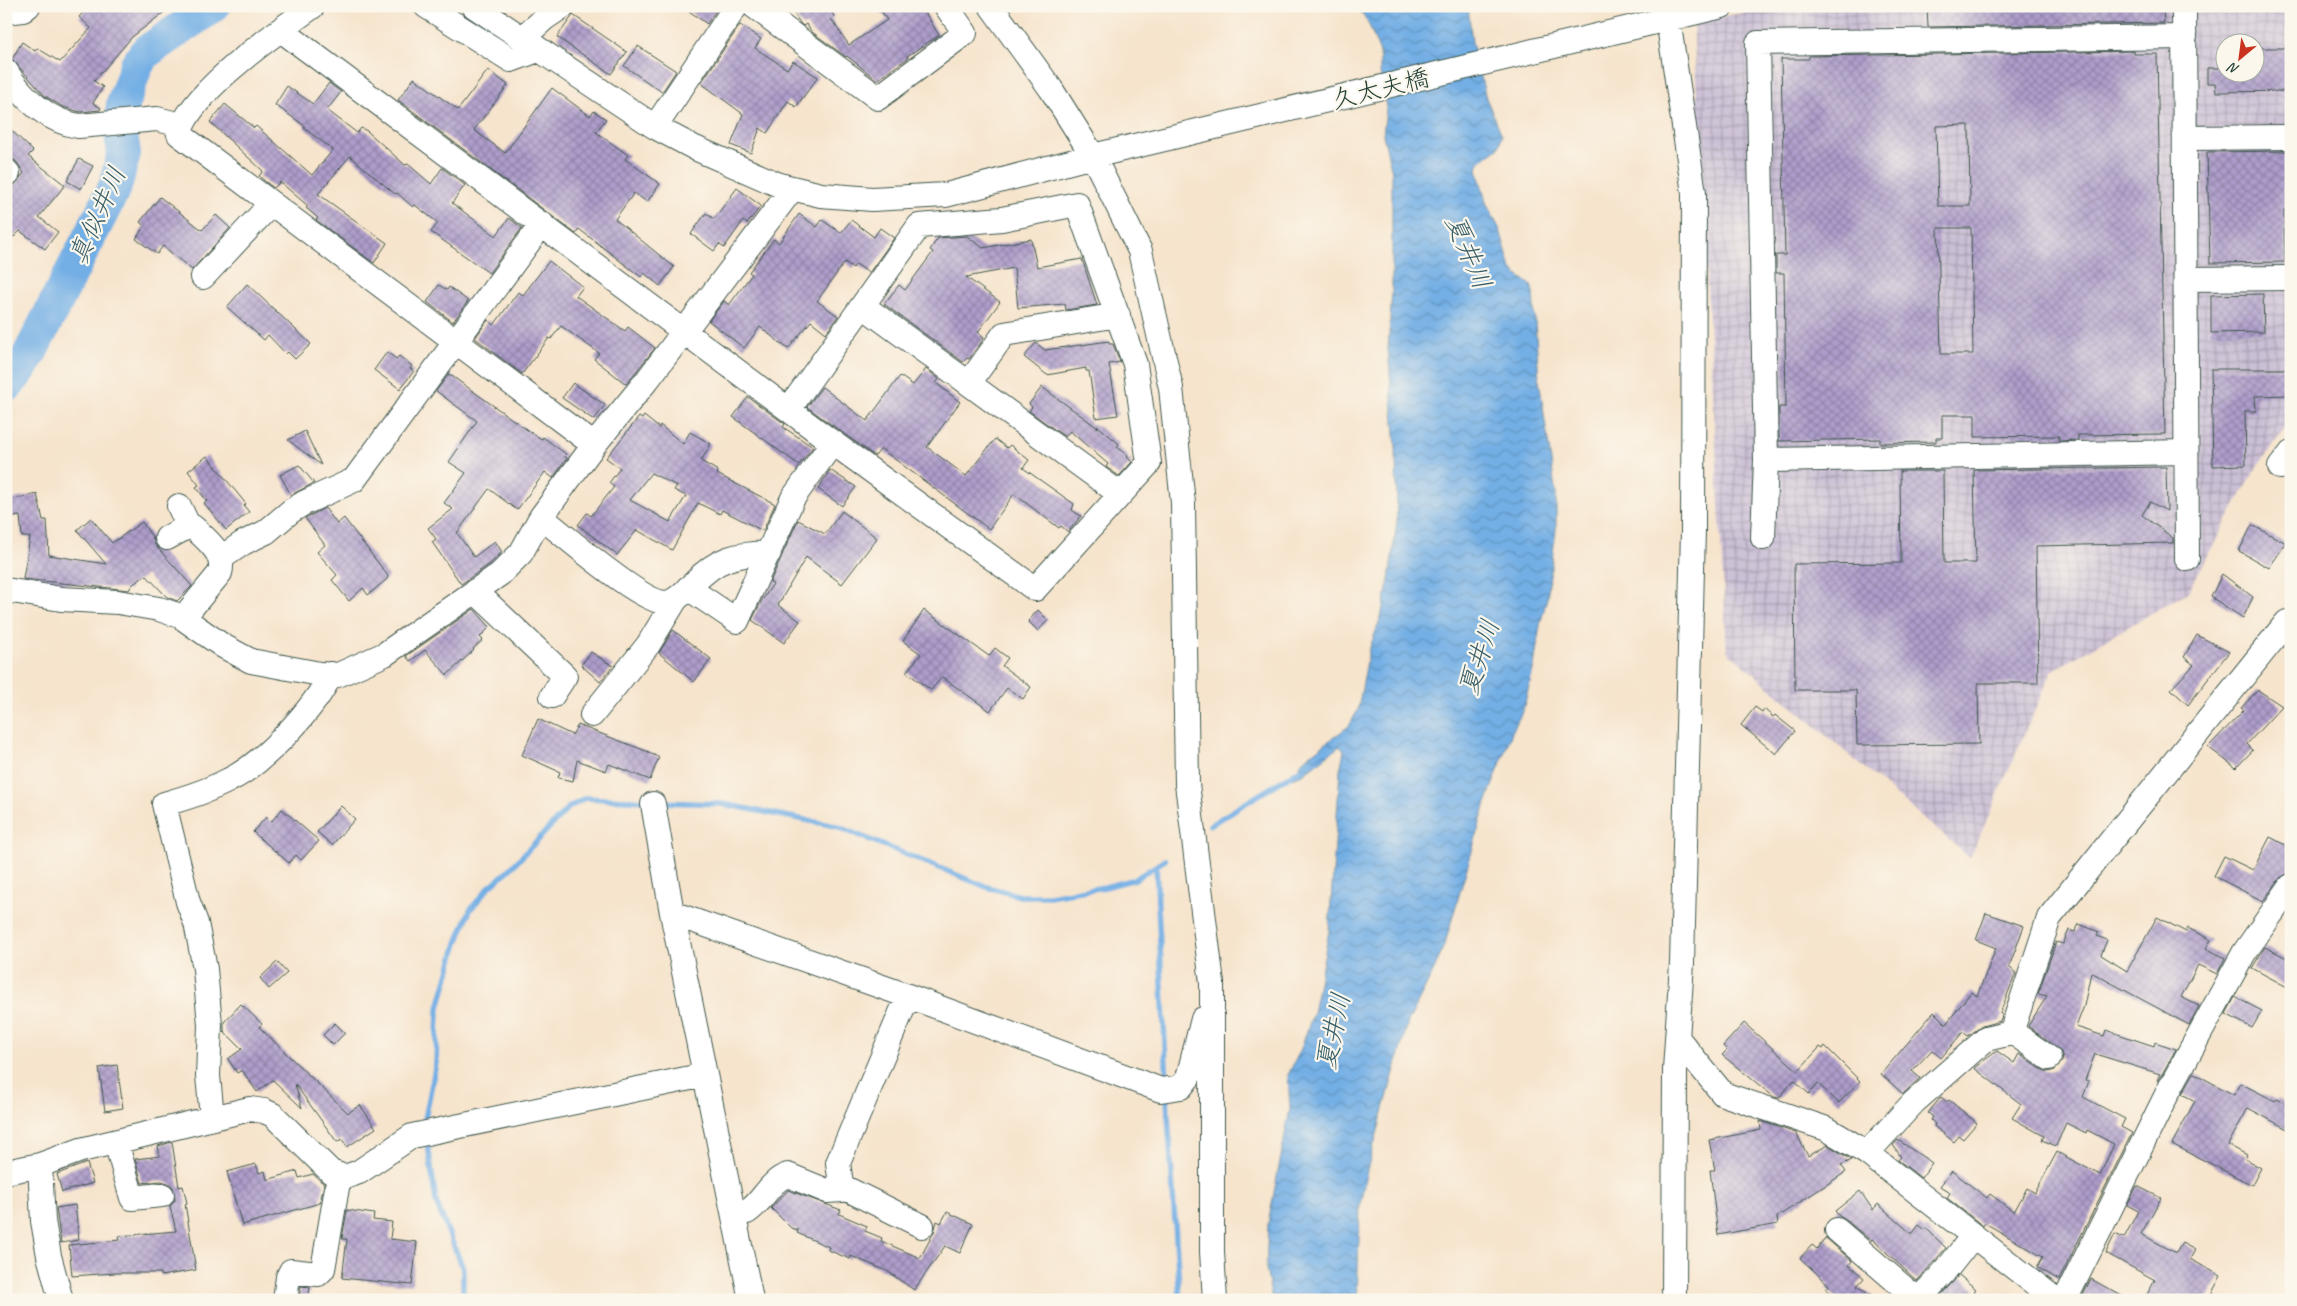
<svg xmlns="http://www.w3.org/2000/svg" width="2297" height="1306" font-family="Caveat,'Klee One',sans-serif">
  <defs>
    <pattern id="industrial-grid" width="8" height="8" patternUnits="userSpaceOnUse" patternTransform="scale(1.25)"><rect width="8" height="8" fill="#cbbfd5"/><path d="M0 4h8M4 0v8" fill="none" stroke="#a49cae"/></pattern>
    <pattern id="water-waves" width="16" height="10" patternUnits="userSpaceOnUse" patternTransform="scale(1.25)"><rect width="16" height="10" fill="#73afe5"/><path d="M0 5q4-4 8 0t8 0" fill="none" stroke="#5e90ba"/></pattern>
    <pattern id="building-cross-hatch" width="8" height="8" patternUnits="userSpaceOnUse" patternTransform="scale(1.25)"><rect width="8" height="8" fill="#ae9dcb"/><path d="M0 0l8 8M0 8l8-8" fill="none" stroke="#8d81a6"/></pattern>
  </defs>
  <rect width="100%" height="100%" fill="#fbf7ec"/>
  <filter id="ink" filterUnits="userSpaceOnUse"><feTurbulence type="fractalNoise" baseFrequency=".02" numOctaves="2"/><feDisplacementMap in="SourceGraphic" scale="10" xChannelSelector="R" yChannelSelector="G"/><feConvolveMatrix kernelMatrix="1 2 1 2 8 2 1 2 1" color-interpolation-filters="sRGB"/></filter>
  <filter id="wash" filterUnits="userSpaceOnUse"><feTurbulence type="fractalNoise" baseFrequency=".0096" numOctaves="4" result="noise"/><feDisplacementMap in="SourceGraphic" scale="20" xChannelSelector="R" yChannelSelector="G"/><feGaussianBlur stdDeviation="1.12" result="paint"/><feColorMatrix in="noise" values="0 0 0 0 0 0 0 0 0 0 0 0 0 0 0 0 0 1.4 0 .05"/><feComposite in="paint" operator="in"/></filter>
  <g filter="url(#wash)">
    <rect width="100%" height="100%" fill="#f6e4cc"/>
    <path fill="url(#industrial-grid)" fill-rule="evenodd" d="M1780,6h511v414l-38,53 -65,119 -136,79 -82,187 -243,-207 -34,-629zM2224,42h30v30h-30z"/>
    <path fill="url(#water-waves)" stroke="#49768c" d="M1358,6h110l4,36 14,56 16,37 -4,13 -19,14 -2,7 10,36 13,25 11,38 5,6 15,11 2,7 6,88 17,115v35l-9,68 -7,27 -6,41 -11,44 -11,22 -27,74 -39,134 -11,28 -27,54 -41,148 -7,34 -3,96h-85l-6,-31 2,-45 22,-115 -2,-34 13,-26 12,-36 16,-82 11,-161 4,-19 -4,-5 -36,27 -11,5 10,-18 46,-34 9,-16 11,-60 12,-33 8,-37 8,-59 -1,-74 -8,-98 4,-58v-119l-9,-37 3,-27 -6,-36v-19l-10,-26z"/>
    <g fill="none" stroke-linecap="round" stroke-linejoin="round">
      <path stroke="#73afe5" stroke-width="5.5" d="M658,802l65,2 113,22 148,60 36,10h29l56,-9 30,-8 30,-19
        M1210,825l91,-56
        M1156,866l11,217
        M1167,1099l13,201
        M426,1127l-1,-8 11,-56 2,-52 19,-68 13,-33 19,-23 19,-16 60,-63 17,-10 63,3
        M427,1138l9,64 27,66v32"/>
      <path stroke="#73afe5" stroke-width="34" d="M6,386l13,-15 11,-18 85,-166 9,-34 -4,-24 3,-25 13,-38 10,-14 67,-46"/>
    </g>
    <g id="blocks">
      <path fill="url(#building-cross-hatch)" fill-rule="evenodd" d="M89,6h83l-40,31 -38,44 9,6 -10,16 8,5 -1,2 -20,2 -17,-5 -18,-11 -33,-37 10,-17 13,9 2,-3 23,14 31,-34 -12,-11z
        M682,6h37l-12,18z
        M789,6h38l7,10 -3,3 18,26 38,-25 -9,-14h43l18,29 -32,21 1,2 -31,22 -30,-24 -1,1 -34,-25 -6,-8 -3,2 -3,-3z
        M1927,6h236l1,17 -236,4z
        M573,15l54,37 -16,22 -54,-37z
        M740,25l21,14 -6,9 32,21 6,-8 25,16 -22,30 -8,-6 -21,32 -7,-5 -9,25 -20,-8 12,-31 -42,-31z
        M638,46l38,25 -14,21 -38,-26z
        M2254,48h37v43l-75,1 -1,-9h-8v-15h17v4h30z
        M2134,51v3h23l8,380 -87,1v5l-19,1v-5l-84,1v-22h-33v23h-6v4l-56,1v-4l-101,2v-34h7l-2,-134h-8v-18h9l-4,-196h28v-3zM1969,125l1,81h-32l-2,-80zM1938,228h33l2,126h-32z
        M488,70l20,15 -34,45 31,23 47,-65 38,28 4,-5 12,8 -10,13 32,23 -3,4 35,25 -13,18 -13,-9 -19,26 59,48 -14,19 -16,-13 -3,4 -62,-48 -3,5 -178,-134 16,-22 44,32z
        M329,83l12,9 -14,18 30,23 4,-5 6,3 38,34 3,-1 23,20 11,-16 23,17 -13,18 44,33 13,-18 13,10 -33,45 -58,-41 7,-9 -23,-18 -2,2 -16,-14 -2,1 -45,-38 -32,38 69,49 -13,20 -58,-43 2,-2 -12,-10 2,-2 -28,-24 -6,6 -7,-5 -8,-7 4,-5 -53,-49 15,-18 29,24 2,-2 56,49 21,-25 -29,-22 1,-2 -30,-21 12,-19 26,18z
        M6,125l27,26 -5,5 37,29 -26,32 19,15 -13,17 -25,-18 -6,6 -8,-7v-35l18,-22 -8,-12 -10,-5z
        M2291,151v59h-7l1,52 -75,1 -3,-111z
        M79,159l14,7 -12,23 -14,-8z
        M737,188l24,18 -14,18 -4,-3 -19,27 -5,-4 -5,7 -23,-17 15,-21 8,6z
        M160,197l42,33 14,-15 14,13 -38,42 -29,-24 -6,8 -21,-15 8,-13 -4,-4z
        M799,214l18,13 5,-7 19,13 10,-13 23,17 6,-9 14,10 -25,35 -13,-9 -3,4 -8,-6 -28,39 21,15 -12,17 -15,-12 -23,28 -28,-22 -16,21 -35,-27 15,-20 5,4 23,-31 -3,-2 25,-33 5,4z
        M967,236l16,12 48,-9 6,28 45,-8 15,46 -31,5 -1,-6 -47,4 -4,-40 -48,9 34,25 -22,30 6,5 -1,3 -14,19 -2,-1 -4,4 -79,-58 15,-19 6,5 28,-38 -3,-2 8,-12z
        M549,261l34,26 -7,9 49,35 3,-4 27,21 -29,36 -32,-25 5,-6 -38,-27 -10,13 -2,-1 -27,36 -47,-36 13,-18 6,5 24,-33 5,3z
        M247,284l64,60 -16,15 -7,-7 -2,2 -18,-19 -4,5 -37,-33z
        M439,285l8,5 2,-3 19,14 -15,21 -26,-20z
        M2263,294l1,38 -53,1v-38z
        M1109,341v3h4l7,18 -11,2 9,51 -22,3 -7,-47h-3v-3l-39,7 -23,-18 12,-14 9,7z
        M387,352l9,7 3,-3 13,10 -2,3 4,2 -14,18 -26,-19z
        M926,369l13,10 -3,4 24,19 -33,45 39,29 29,-37 12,9 3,-3 19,15 -6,8 51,36 -2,6 9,6 -13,16 -7,-6 -2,2 -45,-34 -25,35 -108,-80 -6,7 -68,-49 15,-20 45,34 33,-45 13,9z
        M2211,369h80v26l-36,1 1,15h-11l1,54 -33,1z
        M449,374l84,60 9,5 1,-2 23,17 -2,2 3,2 -14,20 -8,-6 -28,38 -28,-21 -32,44 17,24 21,-16 7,11 -11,11 -30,21 -29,-42 4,-3 -8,-11 25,-19 -9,-6 22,-30 -17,-11 28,-41 -41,-30z
        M573,383l32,22 -11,15 -32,-22z
        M1042,387l56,41 -1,-3 22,19 -2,3 11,8 -1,2 5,5 -13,14 -13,-9 2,-3 -38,-33 -5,6 -36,-26 3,-4 -3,-3z
        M748,397l37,27 -2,3 30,20 -14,18 -66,-48z
        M644,416l15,12 1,-3 23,19 7,-12 21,12 -10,17 17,10 -1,3 58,30 -12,27 -41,-21 -2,4 -22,-11 -26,47 -35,-20 -20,25 -39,-30 9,-12 4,3 23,-29 -5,-4 11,-15 -14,-10 33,-41 3,2zM651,473l26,13 -3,4 12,6 -16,26 -40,-22z
        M305,431l16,34 -33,-25z
        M207,456l39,48 -2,2 5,6 -23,18 -22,-27 3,-2 -11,-14 3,-2 -11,-14z
        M299,465l15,18 -23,12 -11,-20z
        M2166,467l1,44 -17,-9 -8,13 31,23v5l-137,3 2,137h-60l1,61 -122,1 -1,-55h-61l-1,-126 107,-1 -1,-92h43l1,92h32l-2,-93z
        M830,470l26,17 -14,19 -24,-17z
        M37,494l6,26h4l2,35 57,9 -29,-34 14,-12 21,25 30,-21 11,16 2,7 37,41 -15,15 -10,-4 -21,-22 -14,10 -3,5 -106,-11 7,-42h-8l-2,-21 -8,1 -3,-17z
        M325,508l12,16 7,-6 44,58 -1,3 -19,16 -5,-7 -14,13 -17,-21 5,-5 -20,-23 8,-7 -20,-27z
        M842,511l35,27 -35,46 -36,-27 -28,48 22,16 -16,22 -32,-23 10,-20 11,-16 -3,-2 28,-62 27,14z
        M2252,525l34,18 -17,25 -30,-17z
        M2222,574l31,23 -10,21 -32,-21z
        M474,609l16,18 -10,10 3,3 -10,9 1,1 -27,25 -22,-25 -15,11 -4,-5z
        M924,610l65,46 6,-8 13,10 -6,8 29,21 -8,12 -16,-11 -17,23 -48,-34 -11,13 -25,-18 15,-18 -18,-13z
        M1038,610l10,10 -10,11 -10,-10z
        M673,630l38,29 -17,23 -35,-29z
        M2197,635l32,17 -41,53 -17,-16 23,-24 -10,-8z
        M591,652l22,14 -13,16 -19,-17z
        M2258,690l24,16 -35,38 6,6 -17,18 -28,-21 36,-37 -3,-2z
        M1755,707l7,5 2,-3 9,8 2,-2 20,16 -19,23 -35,-29z
        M538,719l34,16 6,-10 71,27v1l10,4 -9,23 -41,-16 -3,7 -29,-11 -4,21 -15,-3 2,-6 -38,-17z
        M341,806l14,13 -23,26 -15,-13z
        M282,809l37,32 -18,19 -5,-5 -7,8 -36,-31 13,-15 5,5z
        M2270,837l21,11v24l-11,6 -17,23 -49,-25 10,-20 29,14z
        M1986,913l38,13 -15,41 7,6 -16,40 2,2 -2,6 -18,5 -14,10 -5,-4 -22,26 -9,-8 -20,21 8,7 -17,16 -22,-20 53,-62 12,12 25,-32 6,4 19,-48 -20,-8z
        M2157,917l29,15 2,-4 23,12 -5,8 19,10 -8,16 -19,-9 -17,32 18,9 -10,19 -98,-53 -7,34 -8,21 28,9 2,-6 48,16 1,-4 21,7 -18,32 -1,-1 3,-6 -65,-20 -10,26 4,1 -6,16 42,22 -4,8 11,6 -73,147 -22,-13 6,-10 -58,-34 -2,3 -36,-28 3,-5 -10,-7 12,-15 35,27 3,-4 24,18 13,-24 8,5 22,-41 43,23 14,-31 -27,-14 -1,3 -20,-10 -10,23 -14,-6 2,-4 -32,-18 9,-14 -47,-36 23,-17 17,12 5,-9 22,15 7,3 7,-2 8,-10 -2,-8 -33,-26 19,-30 -9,-2 18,-52 7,2 6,-14 6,2 4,-8 20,8 -2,4 10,4 -6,15 26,16z
        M2265,947l26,13v29l-39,-21z
        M277,962l10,11 -18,16 -9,-11z
        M2235,997l27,14 -10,17 -26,-14z
        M241,1004l21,20 -3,3 89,86 12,-8 16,23 -29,19 -5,-8 -5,3 -42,-58 7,24 -29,-28 -16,12 -15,-22 -5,3 -9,-14 14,-10 -18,-18v-9z
        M335,1023l10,10 -12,12 -10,-10z
        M1744,1023l54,48 22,-24 3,2 2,-3 35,35 -21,22 -21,-19 -9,10 -15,-14 -15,18 -5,-1 -52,-42 5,-5 -4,-4z
        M117,1065l6,43 -18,3 -6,-43z
        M2194,1073l40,22 6,-12 35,18 2,-2 14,7v25l-43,-23 -20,37 19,10 -2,4 16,9 -9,17 -80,-41 23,-43 -13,-7z
        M1941,1097l6,5 2,-2 28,23 -14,16 -4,-3 -5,6 -20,-16 1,-2 -4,-4 2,-3 -5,-4z
        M1760,1121l36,12 12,23 20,-11 24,15 -11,5 5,7 -69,45 1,7 -60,11 -8,-65h5l-6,-30 52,-10z
        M1898,1140l34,23 -11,15 -23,-18 3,-3 -8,-12z
        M172,1142l7,45 4,-1 4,17 -2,1 11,66 -35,6v-3h-47l-42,3 -3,-31 51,-5 -1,-4 57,-5 -6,-25 5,-6 -2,-13 -5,-4 -7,-2 -19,2 -7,-24 25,-3 -2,-10z
        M87,1163l6,20 -31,9 -5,-18z
        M256,1164l3,9 6,-2 2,9 30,-9 2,7 14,-4 11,10 -4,19 -78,22 -15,-53z
        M2137,1186l24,12 -20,36 35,19 6,-10 13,7 -5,9 31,17 -13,24h-64l11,-20 -49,-27 9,-19 9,4 14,-27 -11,-6z
        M788,1190l53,20 -2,4 28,12 -2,5 17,7 -1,3 39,17 14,-26 3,-11 4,2 6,-11 26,12 -13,29 -15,-7 -31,44 -27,-19 -36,-15 -1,3 -22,-9 1,-3 -32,-14 1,-3 -7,-2 -20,-20z
        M1860,1191l13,19 5,-6 34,30 7,-9 5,4 2,-1 20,20 -29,33 -45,-42 -1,2 -25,-21 -7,-4 -4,-5z
        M75,1205l4,35 -18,3 -5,-35z
        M347,1210l27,4 -1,6 19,2 -2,17 27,3 -5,43 -70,-7 5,-39h-5z
        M1826,1238l26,23 -3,4 15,13 -7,8 20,14h-37l-14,-11 3,-3 -3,-4 -26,-24 12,-13 5,4z
        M1959,1275l17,14 -2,2 11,9h-40l-5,-4z
        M2091,1279l38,21h-49z
        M301,1286l9,1 -2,13h-9z"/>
    </g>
  </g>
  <g filter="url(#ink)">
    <use href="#blocks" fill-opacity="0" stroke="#3f564b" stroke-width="1"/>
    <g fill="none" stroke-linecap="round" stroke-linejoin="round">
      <defs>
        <path id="minor" d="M313,6c-38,28 -121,84 -134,128l415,311
          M426,6l85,54 27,-10
          M474,6l181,121 40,21 84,37 42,10 51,4 74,-4 147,-39 629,-150
          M754,6l124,92 87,-65 -19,-27
          M991,6l60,83 42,67 47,95 31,137 12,115 4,281 25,199v269l3,48
          M1666,6l28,187 -1,337 -11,433 -7,107 -1,230
          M2184,6l3,553
          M6,12l17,-2 5,-4
          M281,30l544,407 210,152 114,-126 -14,-99 -58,-160 -75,15 -83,7 -130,183
          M522,39l23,-21 18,-12
          M6,71c15,26 43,51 73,55l78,-7 24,6
          M655,127l81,-121
          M2185,138l106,-1
          M6,171l2,2
          M203,277l68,-73
          M2186,279l105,-1
          M863,306l257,188
          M969,383l35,-49 114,-19
          M1766,460l420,-8
          M2280,467l11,-14
          M179,506l10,21
          M541,517c21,16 106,92 129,85 9,-3 17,-13 24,-19 23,-25 42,-29 75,-30
          M167,538l20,-11h6c13,12 33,27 27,46l-37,45
          M1763,538l3,-78 -8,-417 427,-6
          M221,558l22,-15 23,-11 25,-21 13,-8 50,-23 188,-256
          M688,588l49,33 56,-123 40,-56
          M6,590l55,9 57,3 41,7 21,7 43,30 28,15 69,13 18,1 47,-21 115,-80 21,-21 20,-36 53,-72 54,-66 144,-190
          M475,591l90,85 -13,20
          M592,715l56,-70 28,-46
          M653,804l19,109 79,387
          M672,913l236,83 253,94 20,-3 7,-9 15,-59
          M2011,1031l38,27
          M1679,1040l44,54 104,35 40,24 189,147
          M212,1117l-4,-41 2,-51 -5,-56 -9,-46 -8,-21 -24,-98c22,-6 44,-13 65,-24 35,-17 85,-71 102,-106
          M116,1142l16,56 30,-3
          M1867,1153l47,-51 72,-63 25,-6 38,-115 238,-296 4,2
          M40,1165l3,56 6,35 12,44
          M6,1172l34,-7 41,-15 169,-41 14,2 9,4 58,57 14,5 14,-5 53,-36 293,-61
          M843,1187l79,39
          M733,1210l14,2c16,-10 22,-31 41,-37l39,16 15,-1 -4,-27 70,-167
          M1837,1230l81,70
          M285,1300l3,-23 3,-6 27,3 5,-5 16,-93
          M1918,1300l29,-31 26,-33
          M2065,1300l106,-214 73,-133 47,-67"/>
      </defs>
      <use href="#minor" stroke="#3f564b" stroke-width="26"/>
      <use href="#minor" stroke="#fff" stroke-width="24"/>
    </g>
  </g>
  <g text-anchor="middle" stroke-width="4.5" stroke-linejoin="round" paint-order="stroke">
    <g font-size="25" fill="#1f3d34" stroke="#fbf7ec">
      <text transform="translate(1380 88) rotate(-14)" y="9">久太夫橋</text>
    </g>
    <g font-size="26" font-style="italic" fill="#385f69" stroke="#fbf7ec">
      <text transform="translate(97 215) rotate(-66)" y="9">真似井川</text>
      <text transform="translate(1469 252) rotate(67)" y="9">夏井川</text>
      <text transform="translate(1479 657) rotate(-72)" y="9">夏井川</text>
      <text transform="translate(1333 1031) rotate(-78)" y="9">夏井川</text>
    </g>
  </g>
  <rect width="2297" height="1306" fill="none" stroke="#fbf7ec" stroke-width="25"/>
  <g transform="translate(2240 58) rotate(209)"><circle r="24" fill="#fbf7ec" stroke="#a3ada2"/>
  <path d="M0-4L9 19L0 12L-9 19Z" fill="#c8321e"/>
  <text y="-8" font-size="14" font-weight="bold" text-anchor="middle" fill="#1f3d34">N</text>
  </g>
</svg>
